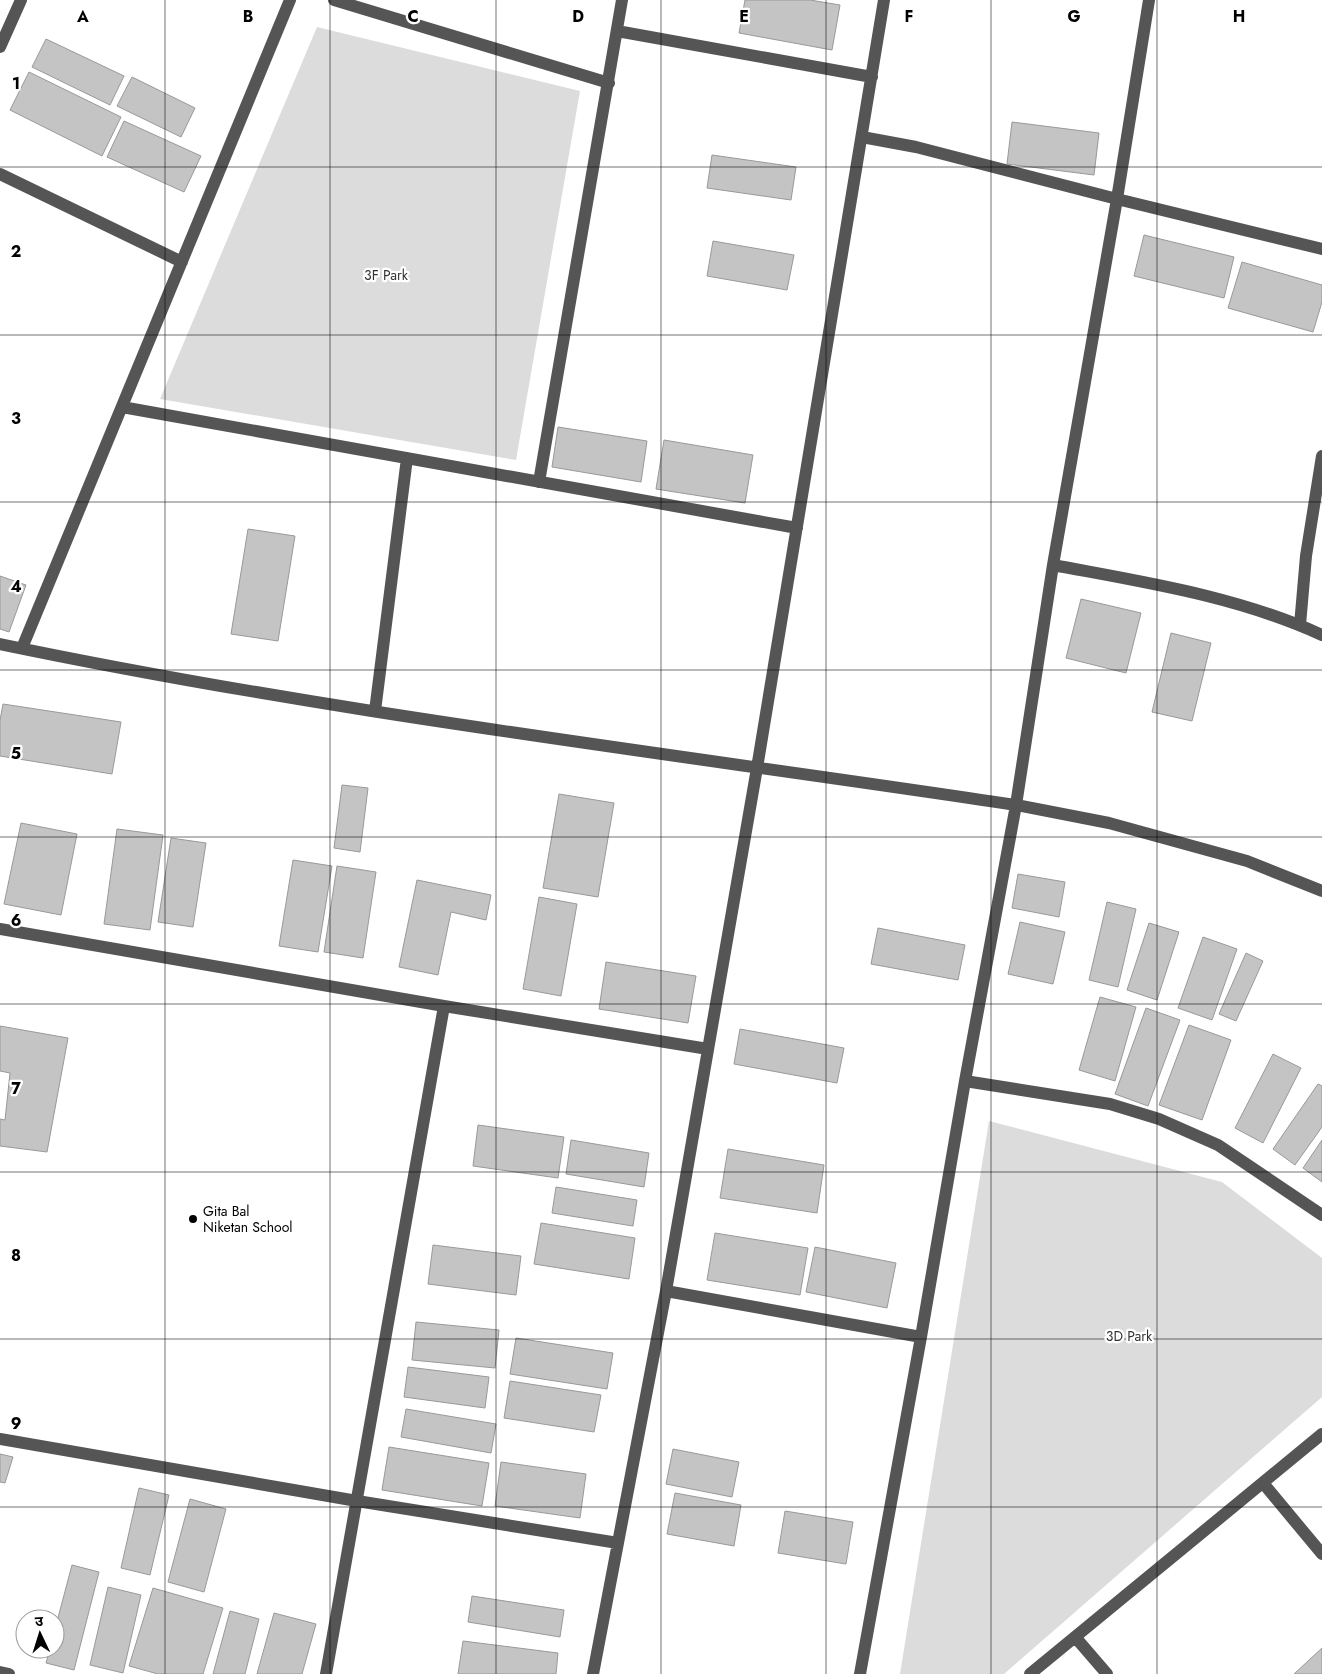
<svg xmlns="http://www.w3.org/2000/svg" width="1322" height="1674" font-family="Jost,'Noto Sans Devanagari',sans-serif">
  <rect width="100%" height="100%" fill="#fff"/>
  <path fill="#dcdcdc" d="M317,27l263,64 -64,369 -356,-61z
    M989,1121l233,61 100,76v139l-318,277h-104z"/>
  <path fill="#c4c4c4" stroke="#999" d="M745,0h65l30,5 -8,45 -93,-17z
    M46,39l78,37 -14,29 -78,-38z
    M29,72l92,45 -19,39 -92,-46z
    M132,77l63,31 -14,29 -64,-31z
    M124,121l77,35 -17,36 -77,-35z
    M1012,122l87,11 -5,42 -87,-11z
    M712,155l84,12 -5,33 -84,-12z
    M1144,235l90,22 -10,41 -90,-22z
    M713,241l81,14 -7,35 -80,-14z
    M1242,262l80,23v17l-9,30 -85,-24z
    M558,427l89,14 -6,41 -89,-15z
    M664,440l89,15 -8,48 -89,-14z
    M248,529l47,7 -17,105 -47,-7z
    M0,576l26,9 -17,47 -9,-3z
    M1081,599l60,14 -15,60 -60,-15z
    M1171,633l40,10 -19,78 -40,-9z
    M3,704l118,18 -9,52 -112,-18v-36z
    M342,785l26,3 -8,64 -26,-4z
    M559,794l55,9 -16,94 -55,-9z
    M21,823l56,11 -16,81 -57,-11z
    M117,829l46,6 -13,95 -46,-6z
    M171,838l35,5 -13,84 -35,-5z
    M293,860l39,6 -14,86 -39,-6z
    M337,866l39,6 -13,86 -39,-6z
    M1018,874l47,8 -6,35 -47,-9z
    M417,880l74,15 -5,25 -35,-8 -13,63 -39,-8z
    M539,897l38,7 -16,92 -38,-7z
    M1107,902l29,7 -18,78 -29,-7z
    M1020,922l45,10 -12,52 -45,-10z
    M1149,923l30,9 -22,68 -30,-10z
    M878,928l87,17 -7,35 -87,-16z
    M1203,937l34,12 -25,71 -34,-12z
    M1246,953l17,8 -27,60 -17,-7z
    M606,962l90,14 -8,47 -89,-14z
    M1100,997l36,10 -21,74 -36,-11z
    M1146,1008l34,12 -32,86 -33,-12z
    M1189,1025l42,15 -29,80 -43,-15z
    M0,1026l68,12 -21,114 -47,-6v-27l5,1 5,-47 -10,-2z
    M740,1029l104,19 -7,35 -103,-19z
    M1273,1054l28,14 -38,75 -28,-15z
    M1318,1084l4,2v41l-27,38 -22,-16z
    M478,1125l86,12 -6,41 -85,-12z
    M571,1140l78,13 -5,34 -78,-13z
    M1322,1140v42l-19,-14z
    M728,1149l96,16 -7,48 -97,-15z
    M556,1187l81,13 -4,26 -81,-13z
    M541,1223l94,15 -6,41 -95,-15z
    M715,1233l93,15 -8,47 -93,-15z
    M433,1245l88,11 -5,39 -88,-11z
    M815,1247l81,16 -9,45 -81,-16z
    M416,1322l83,8 -4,38 -83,-8z
    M516,1338l97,15 -6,36 -97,-15z
    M408,1367l81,10 -4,31 -81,-11z
    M510,1381l91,14 -7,37 -90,-14z
    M406,1409l90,15 -5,29 -90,-16z
    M389,1447l100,16 -7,43 -100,-16z
    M673,1449l66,13 -7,35 -66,-13z
    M0,1454l13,3 -8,26 -5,-1z
    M501,1462l85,12 -6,44 -85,-12z
    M139,1488l30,7 -19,80 -29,-7z
    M675,1493l66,12 -7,41 -67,-12z
    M190,1499l36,10 -22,83 -36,-10z
    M785,1511l68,11 -7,42 -68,-11z
    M72,1565l27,7 -25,98 -28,-7 4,-14h5v-20z
    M108,1587l33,8 -18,78 -33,-8z
    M153,1588l70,20 -20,66h-45l-29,-8z
    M472,1596l92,14 -4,27 -92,-15z
    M230,1611l29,8 -14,55h-32z
    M274,1613l42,11 -14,50h-45z
    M463,1641l95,12 -2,21h-98z
    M1322,1648v26h-28z"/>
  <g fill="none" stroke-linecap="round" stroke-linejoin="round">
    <path stroke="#555" stroke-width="12" d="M334,0l275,83
      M617,31l255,46
      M0,47l21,-47
      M862,137l54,10 201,52 205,50
      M0,174l182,88
      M122,407l675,121
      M539,482l83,-482
      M1053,565c90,17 184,31 269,70
      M1300,625l6,-69 16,-100
      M0,644c336,70 677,110 1016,161l93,18 138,38 75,30
      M22,648l268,-648
      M375,711l32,-253
      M0,929l444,77 264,43
      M965,1081l145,23 49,15 59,26 104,70
      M666,1291l255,46
      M0,1439l357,62 261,42
      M1263,1483l59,71
      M1076,1638l31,36
      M0,1672l9,2
      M326,1674l118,-668
      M593,1674l73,-383 91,-523 127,-768
      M860,1674l61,-337 44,-256 51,-276 37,-240 64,-366 32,-199
      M1030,1674l292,-240"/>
  </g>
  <path fill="none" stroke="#000" stroke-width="1" stroke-opacity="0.55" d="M165,0v1674M330,0v1674M496,0v1674M661,0v1674M826,0v1674M991,0v1674M1157,0v1674M0,167h1322M0,335h1322M0,502h1322M0,670h1322M0,837h1322M0,1004h1322M0,1172h1322M0,1339h1322M0,1507h1322"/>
  <circle fill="#000" stroke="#fff" stroke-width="2" cx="193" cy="1219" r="5"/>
  <g text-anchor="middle" stroke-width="4.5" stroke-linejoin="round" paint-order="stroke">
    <g font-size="14" fill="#333" stroke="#fff">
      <text x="386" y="280">3F Park</text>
      <text x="1129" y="1341">3D Park</text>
    </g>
    <g font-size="14" fill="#000" stroke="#fff" text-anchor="start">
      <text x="203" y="1216">Gita Bal<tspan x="203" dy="16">Niketan School</tspan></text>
    </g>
  </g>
  <g font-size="16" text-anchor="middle" font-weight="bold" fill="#000" stroke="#fff" stroke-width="4.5" stroke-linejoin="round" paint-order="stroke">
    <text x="83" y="22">A</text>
    <text x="248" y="22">B</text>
    <text x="413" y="22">C</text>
    <text x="578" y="22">D</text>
    <text x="744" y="22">E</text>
    <text x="909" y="22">F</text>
    <text x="1074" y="22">G</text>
    <text x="1239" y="22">H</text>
    <text x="16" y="89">1</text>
    <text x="16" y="257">2</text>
    <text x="16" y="424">3</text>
    <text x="16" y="592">4</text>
    <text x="16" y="759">5</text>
    <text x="16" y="926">6</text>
    <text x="16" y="1094">7</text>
    <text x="16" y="1261">8</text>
    <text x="16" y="1429">9</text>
  </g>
  <g transform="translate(40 1634) rotate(356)"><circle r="24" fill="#ffffff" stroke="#999999"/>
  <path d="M0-4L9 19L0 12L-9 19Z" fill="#000000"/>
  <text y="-8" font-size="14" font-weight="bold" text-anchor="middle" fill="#000000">उ</text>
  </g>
</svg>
